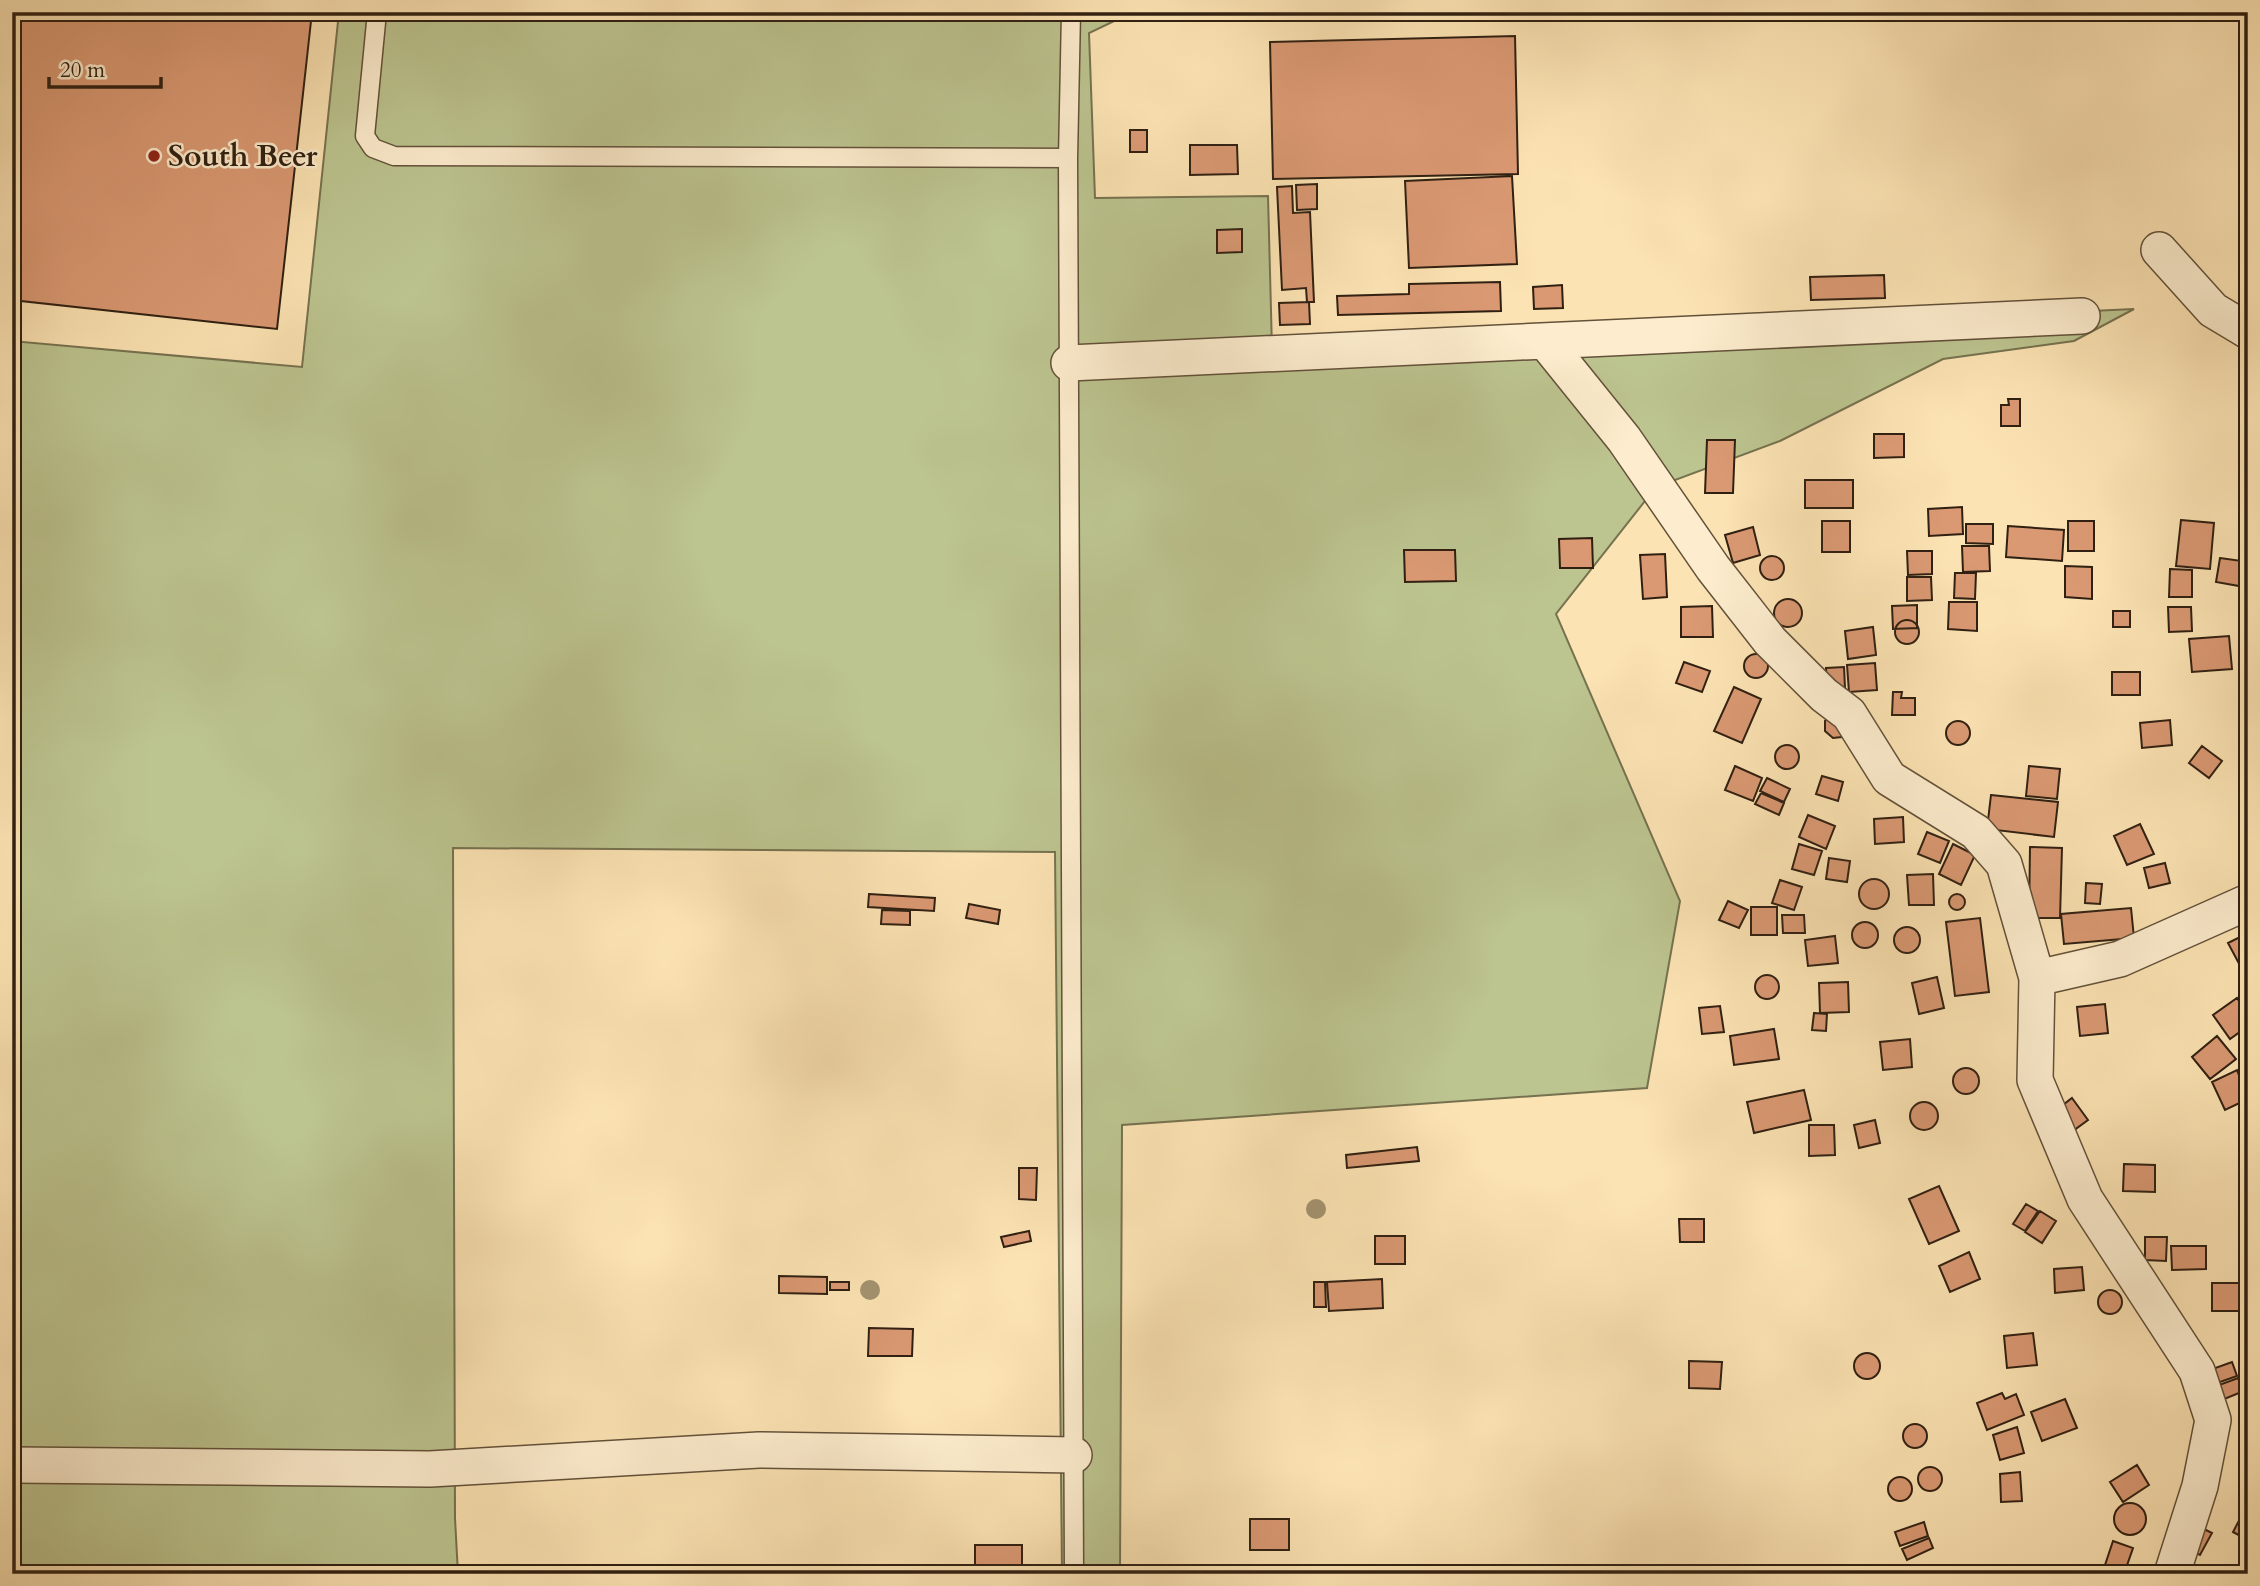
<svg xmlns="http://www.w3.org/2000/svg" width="2260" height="1586" font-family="Cardo,serif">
  <rect width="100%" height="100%" fill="#fce3b3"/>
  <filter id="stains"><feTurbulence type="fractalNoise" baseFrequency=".00286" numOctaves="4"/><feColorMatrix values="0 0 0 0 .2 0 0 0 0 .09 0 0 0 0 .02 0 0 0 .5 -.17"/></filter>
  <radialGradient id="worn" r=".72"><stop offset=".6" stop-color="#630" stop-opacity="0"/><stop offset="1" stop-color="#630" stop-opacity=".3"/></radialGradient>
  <path fill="#bcc48f" stroke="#767250" stroke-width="2" d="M339,12h794l-44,21 6,165 173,-2 4,153 862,-40 -60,32 -131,18 -163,82 -124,46 -100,127 124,287 -33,187 -525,37 -2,449h-58l-7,-722 -602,-4 2,670 3,56h-446v-1233l290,26z"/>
  <path fill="#da9973" stroke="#302012" stroke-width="2" d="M12,12h300l-35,317 -265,-29z
    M1515,36l3,138 -245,5 -3,-137z
    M1130,130h17v22h-17z
    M1190,145h47l1,29 -48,1z
    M1512,176l5,88 -108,4 -4,-87z
    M1317,184v25l-20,1 -1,-25z
    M1292,186l1,27 17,-1 4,90h-7l-1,-14 -24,2 -5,-103z
    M1242,229v23l-25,1v-23z
    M1884,275l1,23 -74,2 -1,-23z
    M1500,282l1,29 -163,4 -1,-19 72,-2v-10z
    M1562,285l1,23 -29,1 -1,-22z
    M1309,302l1,22 -30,1 -1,-22z
    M2008,399h12v27h-19v-21h8z
    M1874,434h30v23l-30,1z
    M1707,440h28l-2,53h-28z
    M1805,480h48v28h-48z
    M1962,507l1,27 -34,2 -1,-27z
    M2181,520l33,3 -4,46 -34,-3z
    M1822,521h28v31h-28z
    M2068,521h26v30h-26z
    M1966,524h27v20l-27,-1z
    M2008,526l56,4 -2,31 -56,-4z
    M1753,527l7,28 -27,8 -8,-28z
    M1592,538l1,30h-33l-1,-29z
    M1962,546h27l1,25 -27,1z
    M1404,550h51l1,31 -51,1z
    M1907,551h25v23l-24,1z
    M1665,554l2,43 -24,2 -3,-44z
    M1760 568a12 12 0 1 1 24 0a12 12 0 1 1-24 0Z
    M2220,558l22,3 -3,25 -23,-4z
    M2065,566l27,1v32l-27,-2z
    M2170,569l22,1v27h-23z
    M1955,573h21l-1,26 -21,-1z
    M1907,577h24l1,23 -25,1z
    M1774 613a14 14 0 1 1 28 0a14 14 0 1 1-28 0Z
    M1949,602h28v29l-29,-2z
    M1917,605v23l-24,1 -1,-23z
    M1712,606l1,31h-32v-30z
    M2168,607h23l1,24 -23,1z
    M2113,611h17v16h-17z
    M1895 632a12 12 0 1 1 24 0a12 12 0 1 1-24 0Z
    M1873,627l3,28 -28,4 -3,-28z
    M2229,636l3,33 -40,3 -3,-33z
    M1744 666a12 12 0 1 1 24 0a12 12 0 1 1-24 0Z
    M1684,662l26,9 -8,21 -26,-9z
    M1875,663l2,27 -28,2 -2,-27z
    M1844,667l1,21 -18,1 -1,-21z
    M2112,672h28v23h-28z
    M1734,687l27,12 -19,44 -28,-12z
    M1893,692h9l-1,6h14v17h-23z
    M1832,714l17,16 -7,7 -9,1 -8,-7v-10z
    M2170,720l2,25 -30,3 -2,-25z
    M1946 733a12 12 0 1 1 24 0a12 12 0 1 1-24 0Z
    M1775 757a12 12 0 1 1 24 0a12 12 0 1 1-24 0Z
    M2202,746l20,15 -13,17 -20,-15z
    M1735,766l27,12 -9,23 -28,-11z
    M2029,766l31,3 -3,30 -31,-3z
    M1822,776l21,6 -5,19 -22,-7z
    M1767,778l23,11 -6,13 -24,-11z
    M1761,793l23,10 -5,12 -24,-11z
    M1991,795l67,7 -4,35 -67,-8z
    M1808,815l27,11 -9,23 -27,-12z
    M1903,817l1,25 -29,2 -1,-25z
    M2140,824l14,30 -27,11 -13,-29z
    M1927,832l22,9 -9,22 -22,-9z
    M1799,844l23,7 -8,24 -22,-6z
    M1953,844l22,11 -14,30 -22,-11z
    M2030,847l32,1 -2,70h-31z
    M1829,858l21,3 -3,21 -21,-3z
    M2165,863l5,20 -21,5 -5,-20z
    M1933,874l1,31h-25l-2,-30z
    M1859 894a15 15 0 1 1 30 0a15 15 0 1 1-30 0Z
    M1780,880l22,7 -8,23 -22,-7z
    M2086,883l16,1 -2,20 -15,-1z
    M1949 902a8 8 0 1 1 16 0a8 8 0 1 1-16 0Z
    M869,894l66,4 -1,13 -66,-4z
    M1728,901l20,9 -9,18 -20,-8z
    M969,904l31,6 -2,14 -32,-6z
    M1751,907h26v28h-26z
    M2131,908l3,30 -70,6 -3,-30z
    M882,910l28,1v14l-29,-1z
    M1782,915h22l1,18h-22z
    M1980,918l9,74 -34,4 -9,-74z
    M1852 935a13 13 0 1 1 26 0a13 13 0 1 1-26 0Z
    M1894 940a13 13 0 1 1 26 0a13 13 0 1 1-26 0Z
    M2248,933v37l-4,3 -16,-30z
    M1835,936l3,27 -30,3 -3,-26z
    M1755 987a12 12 0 1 1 24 0a12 12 0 1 1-24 0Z
    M1937,977l7,31 -25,6 -7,-31z
    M1848,982l1,30 -29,1 -1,-30z
    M2237,998l11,16v12l-18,13 -17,-24z
    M2105,1004l3,29 -28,3 -3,-29z
    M1720,1006l4,26 -22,2 -3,-26z
    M1814,1013l13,1 -1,17 -14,-1z
    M1774,1029l5,30 -45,6 -4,-29z
    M2217,1036l19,23 -26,20 -18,-22z
    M1910,1039l2,28 -29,3 -3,-28z
    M1953 1081a13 13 0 1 1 26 0a13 13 0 1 1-26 0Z
    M2237,1070l11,29 -23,11 -13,-28z
    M1804,1090l7,30 -57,13 -7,-31z
    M2072,1098l16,22 -22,16 -16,-21z
    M1910 1116a14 14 0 1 1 28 0a14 14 0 1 1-28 0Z
    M1875,1120l5,23 -21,5 -5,-23z
    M1809,1125h25l1,30 -26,1z
    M1417,1147l2,14 -72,7 -1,-13z
    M2124,1164l31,1v27l-32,-1z
    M1019,1168h18l-1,32 -17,-1z
    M1939,1186l20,45 -30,13 -20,-45z
    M2026,1204l12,7 -13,20 -12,-7z
    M2040,1211l16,10 -14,22 -17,-11z
    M1679,1219h25v23h-24z
    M1029,1231l2,10 -27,6 -3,-10z
    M1375,1236h30v28h-30z
    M2145,1237h22l-1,24 -21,-1z
    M2171,1246h35v23l-34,1z
    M1969,1252l11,27 -30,13 -11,-26z
    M2082,1267l2,23 -29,3 -1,-24z
    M779,1276l48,1v17l-48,-1z
    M1382,1279l1,29 -54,3 -2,-29z
    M830,1282h19v8h-19z
    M1314,1282h11l1,25h-12z
    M2212,1283h33v28h-33z
    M2098 1302a12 12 0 1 1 24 0a12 12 0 1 1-24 0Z
    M869,1328l44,1 -1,27h-44z
    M2033,1333l4,32 -30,3 -3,-32z
    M1854 1366a13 13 0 1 1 26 0a13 13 0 1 1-26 0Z
    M1689,1361l33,1 -2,27 -31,-1z
    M2232,1362l5,14 -28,10 -5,-14z
    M2238,1378l6,13 -27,11 -6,-14z
    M2002,1393l3,6 11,-5 8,21 -37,15 -10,-27z
    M2065,1399l12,29 -35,13 -11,-29z
    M1903 1436a12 12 0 1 1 24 0a12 12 0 1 1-24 0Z
    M2017,1427l7,26 -24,7 -7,-25z
    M2137,1465l12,20 -26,17 -13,-20z
    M1918 1479a12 12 0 1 1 24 0a12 12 0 1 1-24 0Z
    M2020,1472l2,29 -21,1 -1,-28z
    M1888 1489a12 12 0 1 1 24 0a12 12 0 1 1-24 0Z
    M2114 1519a16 16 0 1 1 32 0a16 16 0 1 1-32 0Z
    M2244,1511l4,2v27l-15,-8z
    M1250,1519h39v31h-39z
    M1924,1522l4,14 -28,10 -5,-14z
    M2192,1523l20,10 -12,22 -18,-10z
    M1929,1538l4,10 -26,12 -5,-11z
    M2113,1541l20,7 -8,23 -20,-6z
    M975,1545h47v29h-47z
    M1847,1565h24v9h-24z"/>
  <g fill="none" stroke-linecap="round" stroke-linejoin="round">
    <defs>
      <path id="lane" d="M377,12l-12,124 8,12 21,8 674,2
        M1071,12l-3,146 6,1416"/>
      <path id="street" d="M2159,250l54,60 35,21
        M1545,341l79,98 89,129 57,73 54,54 25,19 40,64 87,54 28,32 33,114 -2,102 50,119 112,172 16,49 -13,66 -28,88
        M1069,363l1013,-47
        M2037,978l83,-19 128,-57
        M12,1465l418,4 329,-19 315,5"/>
    </defs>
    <use href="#lane" stroke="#63513a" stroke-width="21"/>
    <use href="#street" stroke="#63513a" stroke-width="38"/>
    <use href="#lane" stroke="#fdedce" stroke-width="18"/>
    <use href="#street" stroke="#fdedce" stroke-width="35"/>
  </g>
  <g fill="#a3936f">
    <circle cx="1316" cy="1209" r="10"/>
    <circle cx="870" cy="1290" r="10"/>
  </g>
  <circle fill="#8f2418" stroke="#fdedce" stroke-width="2.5" cx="154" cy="156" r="7"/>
  <g text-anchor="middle" stroke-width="5" stroke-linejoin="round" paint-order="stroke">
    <g font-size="30" font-weight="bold" fill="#302012" stroke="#fdedce" text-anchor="start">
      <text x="168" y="166">South Beer</text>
    </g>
  </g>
  <rect width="2260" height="1586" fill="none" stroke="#fce3b3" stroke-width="42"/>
  <rect x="14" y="14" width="2232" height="1558" fill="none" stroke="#302012" stroke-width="3.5"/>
  <rect x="21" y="21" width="2218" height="1544" fill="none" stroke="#302012" stroke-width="2"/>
  <path d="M49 77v10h112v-10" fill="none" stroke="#302012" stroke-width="3.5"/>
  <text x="60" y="77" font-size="21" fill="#302012" stroke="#fdedce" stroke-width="5" paint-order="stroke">20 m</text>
  <rect width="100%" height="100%" filter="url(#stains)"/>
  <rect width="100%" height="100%" fill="url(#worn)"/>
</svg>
